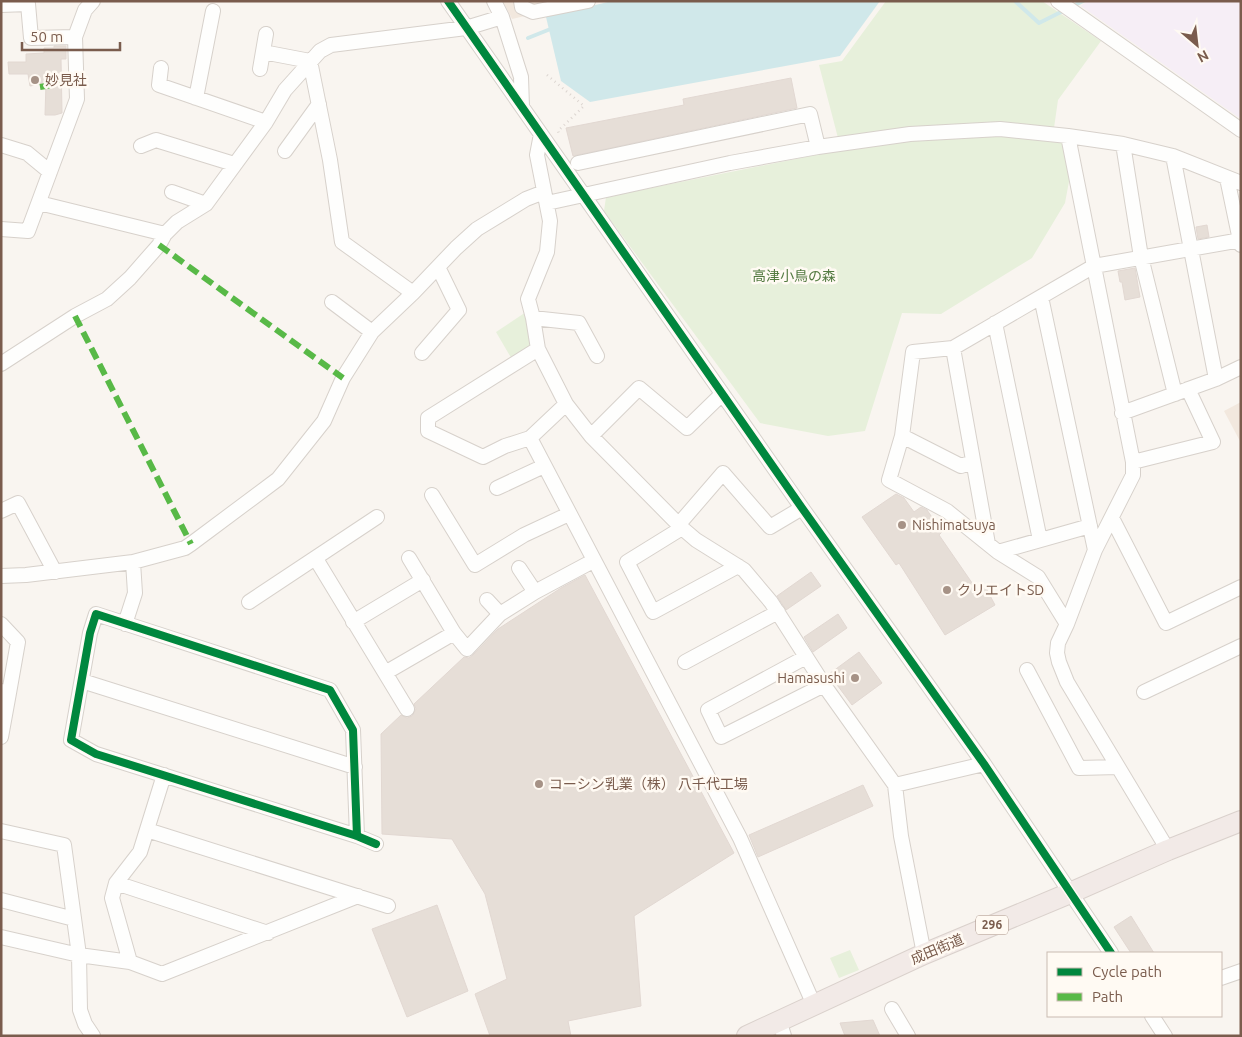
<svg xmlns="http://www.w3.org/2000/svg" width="1242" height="1037" font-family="Ubuntu,'Noto Sans JP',sans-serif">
  <rect width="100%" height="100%" fill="#f9f5f0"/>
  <path fill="#f2e8de" d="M503,1h86l-77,18z
    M1241,402v41l-17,-32z"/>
  <path fill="#f6eef6" d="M1087,1h154v118l-160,-113z"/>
  <path fill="#e7f0db" d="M886,1h156l59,40 -43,59 -4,28 -54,-5 -162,15 -19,-73 23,-4z
    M1005,135l58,6 7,35 -5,27 -33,55 -91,56 -39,-1 -37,118 -37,5 -68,-13 -156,-212 2,-14 274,-55z
    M526,312l10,36 -23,13 -17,-29z
    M850,950l9,20 -20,8 -9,-20z"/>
  <path fill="#d0e8ea" d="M612,1h268l-40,55 -250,46 -29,-21 -15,-64z"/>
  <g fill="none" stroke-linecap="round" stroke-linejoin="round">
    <path stroke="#d0e8ea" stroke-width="4" d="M1015,1l24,22 26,-13
      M1071,7l12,-6
      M528,38l25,-10"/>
  </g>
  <path fill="#e6ded7" stroke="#e2d8d2" d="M54,46h12v13h-5l1,54 -7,2h-10l1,-32 -16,3 -2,-12h-19l-1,-12h18v-8l18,-1v-5h10z
    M791,78l6,30 -224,48 -7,-28 118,-23 -1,-6z
    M1207,225l2,12 -11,2 -2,-12z
    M1135,268l5,29 -15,3 -3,-18h-2l-2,-11z
    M896,494l8,4 10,14 7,-5 6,3 15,22 -3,3 40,58 7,-5 9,17 -50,30 -46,-72 -3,2 -34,-48z
    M811,572l10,14 -35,24 -9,-14z
    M585,575l149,278 -100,63 7,90 -73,15 3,15h-81l-15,-42 32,-15 -22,-85 -33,-55 -70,-5 -1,-100 20,-19 6,3 5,-2 4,-7 -2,-5 50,-47 5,1 4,-3 25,-26 63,-41z
    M838,614l9,14 -34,24 -9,-15z
    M859,652l23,31 -30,22 -23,-31z
    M863,785l10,21 -115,51 -9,-22z
    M437,905l31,86 -61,26 -35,-88z
    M1131,916l23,37h-23l-17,-26z
    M873,1020l7,16h-35l-5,-13z"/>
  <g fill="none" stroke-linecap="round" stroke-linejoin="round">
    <defs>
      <path id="minor" d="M448,1l354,507 182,256 127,189
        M494,1l8,16 19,60 1,30
        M521,1l1,6 11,5 55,-11
        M1058,1l183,129
        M1,5l27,-1 3,34 44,-1
        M263,52l47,9 20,99 12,82 71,51
        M161,68l-2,17 107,37
        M260,69l6,-35
        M196,98l17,-87
        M541,134l-4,21 13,66 -3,31 -19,47 5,19 5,31 28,55 25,32 91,92 14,12 48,30 27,32 55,86 69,97 6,51 23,118
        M1068,136l65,326v13l-38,75 -28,74 -9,19 -1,10 2,9 8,20 101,168
        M1123,144l18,113 34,137
        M1,145l26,8 23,19
        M141,146l15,-6 78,24
        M285,151l34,-47
        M1173,156l43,223
        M578,163l232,-49 8,33
        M1227,178l14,67
        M172,192l34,12
        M39,203l126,31
        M547,203l183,-40 88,-16 92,-13 90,-5 68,7 55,8 50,12 68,27
        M1,229l27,2 49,-132 -2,-62 10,-27 8,-9
        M1041,297l54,253
        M332,302l40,30
        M533,318l46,5 18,33
        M995,323l45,217
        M953,348l35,196
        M538,349l-110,69v13l55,26 22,-11 25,-8 36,-34
        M422,353l37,-43 -21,-43
        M1,364l74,-48 32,-17 23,-21 29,-33 6,-11 12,-12 29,-18 60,-82 19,-32 35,-39 11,-6 135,-17 36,-11
        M1122,413l94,-34 25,-12
        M591,436l48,-48 48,40 35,-34
        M902,436l59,30 12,-4
        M530,438l210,400 74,167
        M1133,462l80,-20 -25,-53
        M497,488l47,-22
        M432,495l43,70 49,-30 45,-21
        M1,511l17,-8 37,69
        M1112,518l54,105 75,-36
        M679,524l44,-51 47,54 32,-19
        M682,528l-55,34 26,50 85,-46
        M998,552l92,-26
        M409,558l45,75 13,16 33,-35 35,-22 58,-31
        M316,559l91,150
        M519,568l16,24
        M1,576l25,-1 107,-13 52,-14 6,-4 87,-65 46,-58 19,-43 29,-46 41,-39 43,-45 21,-19 49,-30 18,-7
        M487,600l13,14
        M249,602l128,-85
        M353,622l70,-42
        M1,624l17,18 -9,51
        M125,624l10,-31 -2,-31
        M1067,624l-29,-47 -40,-25 -51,-41 -58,-31 13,-44 11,-84 40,-4 141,-82 147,-26
        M806,657l-98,53 13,27 103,-52
        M685,662l93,-50
        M1027,670l52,98 39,-1
        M385,673l69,-40
        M82,681l273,86
        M1,691l8,2 -8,44
        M1144,692l97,-46
        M895,785l89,-21
        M147,830l241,76
        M1,831l63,14 15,110 1,55 5,14 8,12
        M357,836l-4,-106 -23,-40 -234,-76 -6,19 -19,107 25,14 261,82 19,8
        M116,883l152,50
        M1,900l73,19
        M1,937l78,18 51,7 -18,-64 4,-15 24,-31 24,-77
        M130,962l32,12 196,-78
        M1221,978l20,-7
        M892,1009l16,27
        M1152,1016l13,20
        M779,1020l5,16"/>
      <path id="highway" d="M747,1036l177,-82 146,-61 98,-43 73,-29"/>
    </defs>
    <use href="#minor" stroke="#d7d1cb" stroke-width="16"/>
    <use href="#highway" stroke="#dad1cc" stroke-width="22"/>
    <path stroke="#dcd5d0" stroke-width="2.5" stroke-dasharray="1 4" stroke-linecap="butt" d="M547,75l37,31 -26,25 2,5"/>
    <use href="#minor" stroke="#fefefd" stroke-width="14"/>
    <use href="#highway" stroke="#f2eae7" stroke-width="20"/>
    <path stroke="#58b947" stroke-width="6" stroke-dasharray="12 6" stroke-linecap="butt" d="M40,87l36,-6
      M159,245l184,133
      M75,316l116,228"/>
    <defs>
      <path id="cycleway" d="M448,1l354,507 182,256 127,189
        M357,836l-4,-106 -23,-40 -234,-76 -6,19 -19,107 25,14 261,82 19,8"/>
    </defs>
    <use href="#cycleway" stroke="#fffaf3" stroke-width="11"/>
    <use href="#cycleway" stroke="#00873e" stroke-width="8"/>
  </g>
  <g fill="#a69286" stroke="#fffaf3" stroke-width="2">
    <circle cx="35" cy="80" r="5"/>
    <circle cx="902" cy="525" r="5"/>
    <circle cx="947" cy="590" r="5"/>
    <circle cx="855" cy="678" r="5"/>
    <circle cx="539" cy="784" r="5"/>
  </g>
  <g text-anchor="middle" stroke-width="5" stroke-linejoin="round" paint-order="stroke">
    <rect fill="#fffaf3" stroke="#a28b7f" stroke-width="1" x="976" y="915.5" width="32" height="19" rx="4"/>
    <g font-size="12" font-weight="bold" fill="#7a5c4d">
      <text x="992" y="929">296</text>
    </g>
    <g font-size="14" fill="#7a5c4d" stroke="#fffaf3" text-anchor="start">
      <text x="45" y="85">妙見社</text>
      <text x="912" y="530">Nishimatsuya</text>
      <text x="957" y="595">クリエイトSD</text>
      <text x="845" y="683" text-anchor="end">Hamasushi</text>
      <text x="549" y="789">コーシン乳業（株） 八千代工場</text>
    </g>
    <g font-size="14" fill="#537a41" stroke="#fffaf3">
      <text x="794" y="281">高津小鳥の森</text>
    </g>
    <g font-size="14" fill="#7a5c4d" stroke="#fffaf3">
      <text transform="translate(937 949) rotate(-23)" y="5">成田街道</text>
    </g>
  </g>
  <rect width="1242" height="1037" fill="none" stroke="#7a5c4d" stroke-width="5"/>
  <rect x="1047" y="952" width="175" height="65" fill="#fffaf3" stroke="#cabbb1"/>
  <rect x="1057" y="968" width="25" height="8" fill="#00873e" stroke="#cabbb1"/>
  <text x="1092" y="977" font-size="15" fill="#7a5c4d">Cycle path</text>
  <rect x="1057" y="993" width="25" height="8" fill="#58b947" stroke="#cabbb1"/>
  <text x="1092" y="1002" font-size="15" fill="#7a5c4d">Path</text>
  <g transform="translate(1197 45) rotate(152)" stroke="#fffaf3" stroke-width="4" paint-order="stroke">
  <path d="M0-4L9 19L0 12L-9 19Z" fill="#7a5c4d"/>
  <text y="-8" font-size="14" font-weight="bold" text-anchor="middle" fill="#7a5c4d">N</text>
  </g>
  <path d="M22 42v8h98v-8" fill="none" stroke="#7a5c4d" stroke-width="2.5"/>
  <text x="30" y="42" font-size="15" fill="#7a5c4d" stroke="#fffaf3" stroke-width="4" paint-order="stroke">50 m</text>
</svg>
